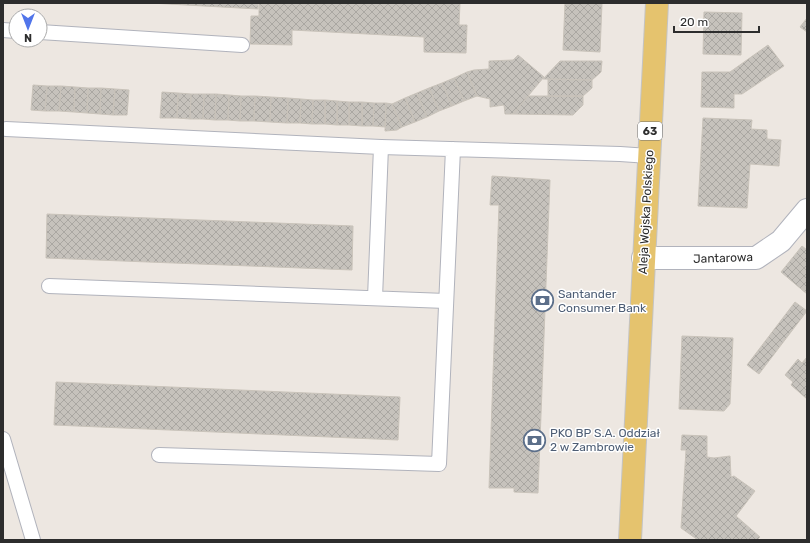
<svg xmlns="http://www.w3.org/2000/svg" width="810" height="543" font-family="Rubik,sans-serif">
  <defs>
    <pattern id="building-cross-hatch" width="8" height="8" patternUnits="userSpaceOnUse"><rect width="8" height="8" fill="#c6c2bc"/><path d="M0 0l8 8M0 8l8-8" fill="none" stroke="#aaa7a2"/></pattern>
  </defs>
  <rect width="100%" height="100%" fill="#ede7e1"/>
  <path fill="url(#building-cross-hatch)" stroke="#c9c3ba" d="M150,3h108v6z
    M259,3h201l-1,22h8l-1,28 -42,-1v-15l-132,-7v15l-42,-1 1,-28h8z
    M565,3h37l-2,49 -37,-2z
    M704,12l38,1 -1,42 -38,-1z
    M807,18v14l-7,-5z
    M768,45l16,21 -42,28h-8v14l-33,-1 1,-35h28z
    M518,55l26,22 -31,37h-8l-1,-9 -14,2v-8l-13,-3 -10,-24 7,-2 15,-1v-8l24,-1z
    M560,61h42l-1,11 -9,8 -49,-1z
    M467,72l10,24 -13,5 -10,-23z
    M454,78l10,23 -12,5 -10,-23z
    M548,79l44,1v8l-9,8h-35z
    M442,83l10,23 -13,5 -10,-23z
    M33,85l14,1 -2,25 -14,-1z
    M47,86h14l-2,25h-14z
    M61,86l14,1 -1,25 -15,-1z
    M75,87l13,1 -1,25 -13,-1z
    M88,88h13l-1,26 -13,-1z
    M101,88l14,1 -2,26 -13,-1z
    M429,88l10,23 -12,6 -10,-24z
    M115,89l14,1 -2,25h-14z
    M162,92l16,1 -1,25h-17z
    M178,93l13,1 -1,25 -13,-1z
    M417,93l10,24 -12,5 -10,-24z
    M191,94h13l-1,25h-13z
    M204,94h12l-1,26 -12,-1z
    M216,94l13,1 -1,25h-13z
    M229,95l12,1 -1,25 -12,-1z
    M241,96h14l-1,25h-14z
    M255,96l16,1 -1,25 -16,-1z
    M528,96h55v9l-10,10 -60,-1z
    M271,97l17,1 -1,25 -17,-1z
    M288,98l13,1 -1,24h-13z
    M405,98l10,24 -13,5 -10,-23z
    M301,99l12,1 -1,24 -12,-1z
    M313,100h12v24h-13z
    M325,100l12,1v24l-12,-1z
    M337,101l12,1v23h-12z
    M349,102h13v24l-13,-1z
    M362,102l12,1 -1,23h-11z
    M374,103h12l-1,24 -12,-1z
    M386,103l6,1 10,23 -5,3 -12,1z
    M703,118l49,2 -1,9 16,1v9l14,1 -2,26 -29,-2 -3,44 -49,-2z
    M492,176l58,4 -12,313 -24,-1v-4h-25l10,-283h-9z
    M47,214l306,12 -1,44 -306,-12z
    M802,246l5,4v44l-26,-22z
    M795,302l12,9 -48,63 -12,-9z
    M682,336l51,2 -3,66 -6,7 -45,-2z
    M807,357v42l-16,-14 2,-3 -8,-7 13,-16 4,4z
    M56,382l344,15 -2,43 -344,-15z
    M682,435l25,1v21l7,1 16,-2 1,21 3,-1 21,15 -19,25 24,21 -3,3h-59l-17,-12 5,-78h-5z"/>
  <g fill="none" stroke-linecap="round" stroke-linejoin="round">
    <defs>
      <path id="service" d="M3,30l13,1
        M40,32l202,13
        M6,129l375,18 239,7 29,2
        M49,286l397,15
        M375,298l6,-151
        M3,439l30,101
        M159,455l280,9 14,-315"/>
      <path id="minor" d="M643,258h113l25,-17 26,-31"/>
      <path id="primary" d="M630,540l27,-537"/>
    </defs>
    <use href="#service" stroke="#b1b3bc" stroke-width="16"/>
    <use href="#minor" stroke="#b1b3bc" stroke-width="24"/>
    <use href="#primary" stroke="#c4c4c4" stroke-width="24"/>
    <use href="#service" stroke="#fff" stroke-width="14"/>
    <use href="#minor" stroke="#fff" stroke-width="22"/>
    <use href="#primary" stroke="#e5c36e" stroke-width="22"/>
  </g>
  <defs>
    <symbol id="bank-ring" viewBox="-11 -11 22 22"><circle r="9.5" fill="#fff" stroke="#5c6f8a" stroke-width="1.5"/><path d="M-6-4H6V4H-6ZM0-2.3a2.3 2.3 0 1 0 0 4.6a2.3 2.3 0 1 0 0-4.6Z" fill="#5c6f8a"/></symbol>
  </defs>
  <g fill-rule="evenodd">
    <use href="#bank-ring" x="530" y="288" width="25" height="25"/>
    <use href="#bank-ring" x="522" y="428" width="25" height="25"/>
  </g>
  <g text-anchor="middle" stroke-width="3" stroke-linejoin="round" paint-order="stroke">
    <rect fill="#fff" stroke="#6c6c6c" stroke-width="1" x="638" y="122" width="24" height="18" rx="3"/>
    <g font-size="11" font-weight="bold" fill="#2d2d2d">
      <text x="650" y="135">63</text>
    </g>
    <g font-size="12" fill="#2d2d2d" stroke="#fff">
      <text transform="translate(646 212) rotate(-87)" y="4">Aleja Wojska Polskiego</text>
      <text transform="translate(723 258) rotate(-2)" y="4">Jantarowa</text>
    </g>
    <g font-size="12" fill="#4e5e75" stroke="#fff" text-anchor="start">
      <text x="558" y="298">Santander<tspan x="558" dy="14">Consumer Bank</tspan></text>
      <text x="550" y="437">PKO BP S.A. Oddział<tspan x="550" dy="14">2 w Zambrowie</tspan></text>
    </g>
  </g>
  <rect width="810" height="543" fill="none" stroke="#2d2d2d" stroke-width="8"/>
  <g transform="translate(28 28) rotate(180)"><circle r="19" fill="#ffffff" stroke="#ababab"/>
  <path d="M0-3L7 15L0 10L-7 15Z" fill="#5175ea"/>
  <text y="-6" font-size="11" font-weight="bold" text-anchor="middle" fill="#2d2d2d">N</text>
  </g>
  <path d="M674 26v6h85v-6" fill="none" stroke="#2d2d2d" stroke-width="2"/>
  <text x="680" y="26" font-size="12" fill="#2d2d2d" stroke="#ffffff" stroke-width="3" paint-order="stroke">20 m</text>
</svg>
